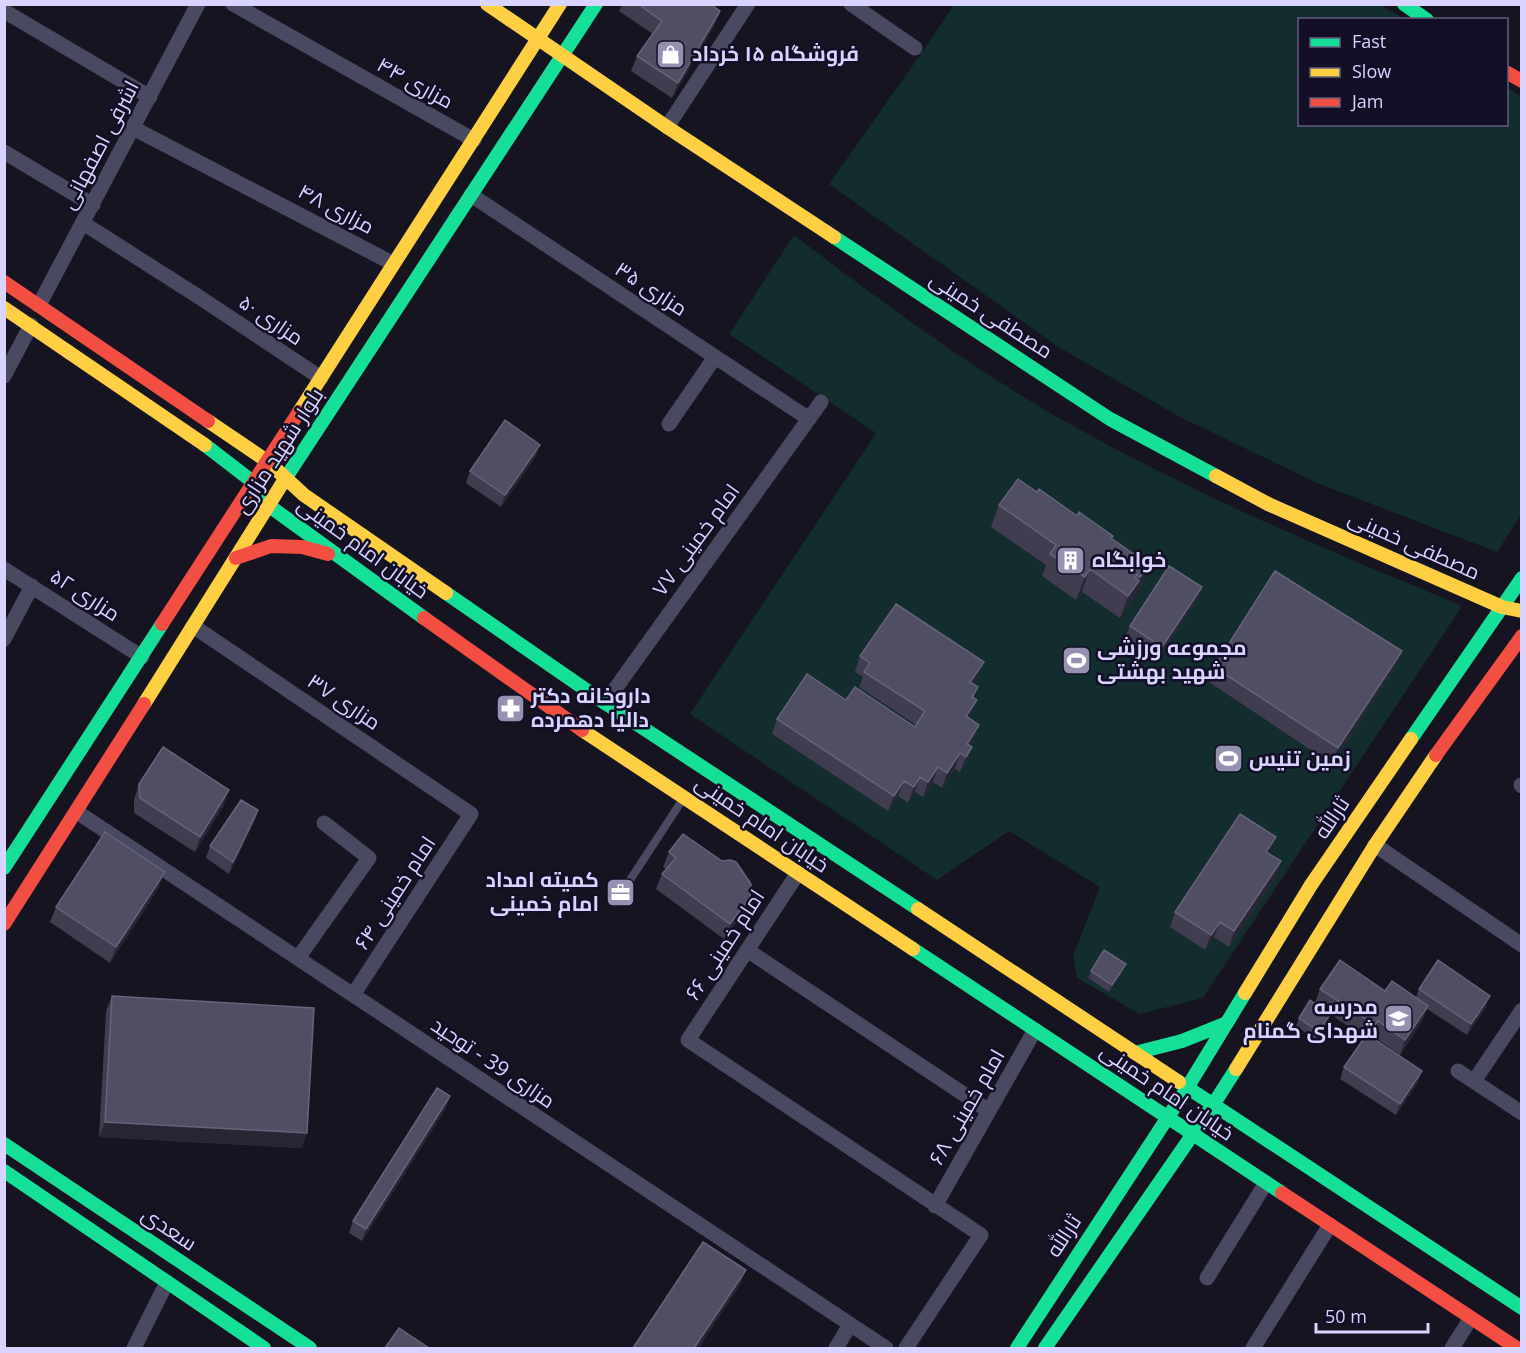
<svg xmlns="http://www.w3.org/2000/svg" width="1526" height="1353" font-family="'Open Sans',Cairo,sans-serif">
  <rect width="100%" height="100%" fill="#161421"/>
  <path fill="#132c2d" d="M954,5h427l23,14 -104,1v104h206l1,-37 14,10v418l-24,37 -180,-69 -139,-67 -121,-70 -228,-162 89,-126z
    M794,235c90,69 186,140 285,194 123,69 253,123 383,177l-259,392 -63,16 -63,-36 -4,-22 27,-69 -91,-56 -72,49 -247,-166 186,-281 -147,-99z"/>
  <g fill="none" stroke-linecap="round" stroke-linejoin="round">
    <path stroke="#4a4962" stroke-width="8" d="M615,903l68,-104"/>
    <path stroke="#4a4962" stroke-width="15" d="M233,4l241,136
      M851,4l64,44
      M4,11l146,86
      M667,127l81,-123
      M133,128l259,135
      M4,152l89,53
      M471,195l338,224
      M83,223l116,74 122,81
      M39,305l159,-301
      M4,376l27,-51
      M669,424l46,-67
      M4,569l138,88
      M193,626l278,188 -118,181
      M4,639l28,-53
      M605,703l216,-301
      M1521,785l1,1
      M77,812l809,536
      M1375,845l147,100
      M798,873l-110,167 293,195 -75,113
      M747,950l242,161
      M298,958l71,-100 -45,-35
      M1458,1071l64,42
      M1474,1081l48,-71
      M935,1206l100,-176
      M1207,1278l59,-95
      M134,1348l33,-66
      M836,1348l14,-23
      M1253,1348l77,-123
      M1452,1348l19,-30"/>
    <path stroke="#16e098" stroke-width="14" d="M1404,4l23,16
      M834,237l276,182 106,57
      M205,445l48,37 15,23 156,113
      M285,479l311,-475
      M446,593l159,110 313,206
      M1411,739l111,-161
      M4,868l158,-244
      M913,949l369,244
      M1135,1053l47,-12 45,-18
      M1179,1082l343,226
      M4,1144l306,204
      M4,1171l260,177
      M1017,1348l170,-260 58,-95
      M1045,1348l168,-243 23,-36"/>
    <path stroke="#ffcf43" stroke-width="14" d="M487,4l180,123 167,110
      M4,308l201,137
      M299,412l261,-408
      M208,421l59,40 37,34 142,98
      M1216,476l52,28 234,103 20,4
      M144,704l141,-225
      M582,730l331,219
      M918,909l261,173
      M1245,993l66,-108 100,-146
      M1236,1069l139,-224 61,-90"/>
    <path stroke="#f24e42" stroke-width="14" d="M1506,72l16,9
      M4,282l204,139
      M236,558l35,-12 31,1 26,7
      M424,618l158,112
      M162,624l137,-212
      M1436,755l86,-119
      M4,924l140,-220
      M1282,1193l235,155"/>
  </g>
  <path fill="#403d50" d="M622,4h88l10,7 -6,15 -42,72 -41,-27 6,-15 16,-22 -34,-23z
    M536,456l-35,51 -35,-24 4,-12z
    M1037,492l76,44 -1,3 37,26 -8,22 -21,31 -38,-26 -6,8 -34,-24 4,-11 -55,-38 8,-22z
    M1198,598l-40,61 -33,-22 5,-11z
    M860,656l124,6 -6,15 -5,7 1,14 -3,17 -2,3 5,22 -4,6 2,1 -5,15 -7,10 -5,-3 -13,19 -9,-6 -10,15 -8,-5 -7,11 -10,-7 -10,15 -116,-77 5,-15 69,-19 69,27 1,-2 -57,-38 4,-10 -8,-5z
    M1396,666l-64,98 -123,-82 5,-15z
    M139,784l85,21 -29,47 -61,-39v-13z
    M258,810l-4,12 -25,52 -23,-16 4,-12z
    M669,852l81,45 -6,15 -20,27 -68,-50 6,-15 4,-5 -3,-2z
    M1270,853v1l11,7 -5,16 -47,70 -15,-10 -9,13 -35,-23 5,-15z
    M159,887l-49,76 -60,-41 6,-15z
    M1126,964l-3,7 -14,21 -21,-14 3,-7z
    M1320,989l96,9 3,-9 67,18 -19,28 -40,-26 -5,12 -22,34 -27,-19 -1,1 46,45 -22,33 -56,-36 4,-12 20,-30 -34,-23 -2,8 -12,18 -20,-14 3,-8 16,-15z
    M112,996l190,152 -203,-11 7,-126z
    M446,1108l-84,133 -13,-8 4,-12z"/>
  <path fill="#282635" d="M720,11l-6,15 -42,72 6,-15z
    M540,445l-4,11 -35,51 4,-12z
    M1149,565l-8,22 -21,31 15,-40 2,-3 -6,17z
    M1090,569l-8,23 -6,8 9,-23z
    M1202,587l-4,11 -40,61 4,-12z
    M1402,651l-6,15 -64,98 6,-16z
    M984,662l-6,15 -13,20 5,-15z
    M977,700l-6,15 -10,16 5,-15z
    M979,725l-5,15 -10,16 3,-12z
    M972,747l-5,15 -7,10 6,-15z
    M960,753l-5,16 -13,19 5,-15z
    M938,767l-5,15 -10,15 5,-15z
    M920,777l-5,15 -7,11 6,-16z
    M904,781l-6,15 -10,15 6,-15z
    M229,790l-5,15 -29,47 5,-15z
    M258,810l-4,12 -25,52 4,-12z
    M1276,837l-6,16 -9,14 5,-15z
    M1281,861l-5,16 -47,70 5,-16z
    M165,872l-6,15 -49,76 6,-16z
    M750,897l-6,15 -20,27 6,-15z
    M1220,922l-6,15 -9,13 6,-15z
    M1126,964l-3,7 -14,21 3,-7z
    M1490,996l-4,11 -19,28 4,-11z
    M1428,1006l-6,15 -22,34 5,-15z
    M1330,1014l-2,8 -12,18 3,-8z
    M1378,1021l-5,15 -4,5 6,-16z
    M1422,1071l-4,11 -22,33 4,-11z
    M450,1096l-4,12 -84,133 4,-12z
    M105,1122l202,11 -5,15 -203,-11z
    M746,1270l-6,15 -41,63h-5z"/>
  <path fill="#504e63" stroke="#66637b" stroke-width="1.5" d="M638,4h72l10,7 -42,72 -41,-27 25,-35z
    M505,420l35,25 -35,50 -35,-24z
    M1018,479l19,13 2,-3 38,27 2,-4 34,24 -2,2 38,27 -9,12 -3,-2 -2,3 4,3 -11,15 -38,-27 -5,8 -35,-23 6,-9 -57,-40z
    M1169,566l33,21 -40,60 -32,-21z
    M1275,571l127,80 -64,97 -124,-81z
    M896,604l88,58 -14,20 8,5 -6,10 5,3 -11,16 13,9 -12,19 5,3 -6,10 -6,-4 -13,20 -9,-6 -10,15 -8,-5 -6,10 -10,-6 -10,15 -117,-77 30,-45 39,26 9,-13 60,40 10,-16 -61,-39 6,-9 -10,-7z
    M163,747l66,43 -29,47 -60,-39 -1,-14z
    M241,800l17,10 -25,52 -23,-16z
    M1240,814l36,23 -10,15 15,9 -47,70 -14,-9 -9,13 -36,-23z
    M105,832l60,40 -49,75 -60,-40z
    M683,834l39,27 8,-1 6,2 15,22 -1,13 -20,27 -68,-50 14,-16 -7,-6z
    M1104,950l22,14 -14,21 -21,-14z
    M1340,960l45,31 7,-10 36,25 -23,34 -27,-19 -3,4 -55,-36z
    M1438,960l52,36 -19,28 -52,-35z
    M112,996l202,12 -7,125 -202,-11z
    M1310,1000l20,14 -11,18 -20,-14z
    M1367,1034l55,37 -22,33 -56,-37z
    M437,1088l13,8 -84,133 -13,-8z
    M703,1242l43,28 -52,78h-61z
    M399,1328l30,20h-44z"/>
  <defs>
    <symbol id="shop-square" viewBox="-11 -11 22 22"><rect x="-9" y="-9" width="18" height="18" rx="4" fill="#9591b1" stroke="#130f26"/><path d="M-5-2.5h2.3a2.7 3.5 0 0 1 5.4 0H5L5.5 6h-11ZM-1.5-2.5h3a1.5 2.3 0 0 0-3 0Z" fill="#fff"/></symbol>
    <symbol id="building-square" viewBox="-11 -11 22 22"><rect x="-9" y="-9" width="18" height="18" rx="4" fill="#9591b1" stroke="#130f26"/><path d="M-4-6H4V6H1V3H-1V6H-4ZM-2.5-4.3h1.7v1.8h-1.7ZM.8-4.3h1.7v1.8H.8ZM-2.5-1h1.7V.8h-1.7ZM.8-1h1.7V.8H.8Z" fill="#fff"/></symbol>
    <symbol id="stadium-square" viewBox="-11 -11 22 22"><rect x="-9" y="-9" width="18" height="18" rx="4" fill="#9591b1" stroke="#130f26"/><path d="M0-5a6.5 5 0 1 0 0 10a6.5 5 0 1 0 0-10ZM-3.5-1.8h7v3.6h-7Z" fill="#fff"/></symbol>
    <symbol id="pharmacy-square" viewBox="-11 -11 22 22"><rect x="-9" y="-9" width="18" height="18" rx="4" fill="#9591b1" stroke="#130f26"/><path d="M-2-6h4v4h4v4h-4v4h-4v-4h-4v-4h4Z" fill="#fff"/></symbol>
    <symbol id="office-square" viewBox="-11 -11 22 22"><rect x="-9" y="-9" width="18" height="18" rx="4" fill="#9591b1" stroke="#130f26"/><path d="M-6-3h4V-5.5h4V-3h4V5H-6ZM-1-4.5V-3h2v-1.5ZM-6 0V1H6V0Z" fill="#fff"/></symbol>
    <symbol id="school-square" viewBox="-11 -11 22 22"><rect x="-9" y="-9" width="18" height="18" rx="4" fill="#9591b1" stroke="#130f26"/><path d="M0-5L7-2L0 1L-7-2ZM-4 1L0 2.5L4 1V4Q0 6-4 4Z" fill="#fff"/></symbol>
  </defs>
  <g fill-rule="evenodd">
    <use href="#shop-square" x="654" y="38" width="33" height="33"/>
    <use href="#building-square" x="1054" y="544" width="33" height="33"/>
    <use href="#stadium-square" x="1060" y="644" width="33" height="33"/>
    <use href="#pharmacy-square" x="494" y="692" width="33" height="33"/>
    <use href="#stadium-square" x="1212" y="742" width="33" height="33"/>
    <use href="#office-square" x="604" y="876" width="33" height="33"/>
    <use href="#school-square" x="1382" y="1002" width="33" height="33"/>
  </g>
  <g text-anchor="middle" stroke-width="5" stroke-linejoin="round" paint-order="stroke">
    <g font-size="21" font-weight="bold" fill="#d9d4ff" stroke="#130f26" text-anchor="start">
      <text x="692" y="61">فروشگاه ۱۵ خرداد</text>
      <text x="1092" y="567">خوابگاه</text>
      <text x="1097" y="655">مجموعه ورزشی<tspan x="1097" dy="24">شهید بهشتی</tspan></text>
      <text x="531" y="703">داروخانه دکتر<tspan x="531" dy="24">دالیا دهمرده</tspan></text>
      <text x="1249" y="766">زمین تنیس</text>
      <text x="599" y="887" text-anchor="end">کمیته امداد<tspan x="599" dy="24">امام خمینی</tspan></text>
      <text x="1378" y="1014" text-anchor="end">مدرسه<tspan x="1378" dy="24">شهدای گمنام</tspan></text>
    </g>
    <g font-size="21" fill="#d9d4ff" stroke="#130f26">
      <text transform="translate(415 83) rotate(29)" y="7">مزاری ۴۴</text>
      <text transform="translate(100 145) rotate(-62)" y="7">اشرفی اصفهانی</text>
      <text transform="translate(336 209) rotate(28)" y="7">مزاری ۴۸</text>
      <text transform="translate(651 289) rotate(33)" y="7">مزاری ۳۵</text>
      <text transform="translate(991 315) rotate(33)" y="7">مصطفی خمینی</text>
      <text transform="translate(271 320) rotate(34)" y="7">مزاری ۵۰</text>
      <text transform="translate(279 451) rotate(-57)" y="7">بلوار شهید مزاری</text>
      <text transform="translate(696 540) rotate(-54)" y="7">امام خمینی ۷۷</text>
      <text transform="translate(1414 545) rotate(24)" y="7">مصطفی خمینی</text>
      <text transform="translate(363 548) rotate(36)" y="7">خیابان امام خمینی</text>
      <text transform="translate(85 595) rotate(33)" y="7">مزاری ۵۲</text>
      <text transform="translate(344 702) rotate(34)" y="7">مزاری ۳۷</text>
      <text transform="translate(1332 818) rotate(-56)" y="7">ثارالله</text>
      <text transform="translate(762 824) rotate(34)" y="7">خیابان امام خمینی</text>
      <text transform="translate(395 893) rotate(-57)" y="7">امام خمینی ۶۴</text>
      <text transform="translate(725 945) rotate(-57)" y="7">امام خمینی ۶۶</text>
      <text transform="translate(493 1063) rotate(34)" y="7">مزاری 39 - توحید</text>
      <text transform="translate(1167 1092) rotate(34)" y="7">خیابان امام خمینی</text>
      <text transform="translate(967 1107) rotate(-60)" y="7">امام خمینی ۶۸</text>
      <text transform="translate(169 1229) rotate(34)" y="7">سعدی</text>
      <text transform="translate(1064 1236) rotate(-57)" y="7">ثارالله</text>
    </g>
  </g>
  <rect width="1526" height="1353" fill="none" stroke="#d9d4ff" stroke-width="12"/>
  <rect x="1298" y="18" width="210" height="108" fill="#130f26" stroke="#625e7d" stroke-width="1.5"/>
  <rect x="1310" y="38" width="30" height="9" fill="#16e098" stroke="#625e7d" stroke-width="1.5"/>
  <text x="1352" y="48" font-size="18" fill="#d9d4ff">Fast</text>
  <rect x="1310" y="68" width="30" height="9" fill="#ffcf43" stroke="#625e7d" stroke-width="1.5"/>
  <text x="1352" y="78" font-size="18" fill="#d9d4ff">Slow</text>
  <rect x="1310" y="98" width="30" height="9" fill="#f24e42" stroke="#625e7d" stroke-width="1.5"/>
  <text x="1352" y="108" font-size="18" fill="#d9d4ff">Jam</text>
  <path d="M1316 1323v9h112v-9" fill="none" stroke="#d9d4ff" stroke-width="3"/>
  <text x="1325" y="1323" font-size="18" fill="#d9d4ff" stroke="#130f26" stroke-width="4.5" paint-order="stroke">50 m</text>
</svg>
